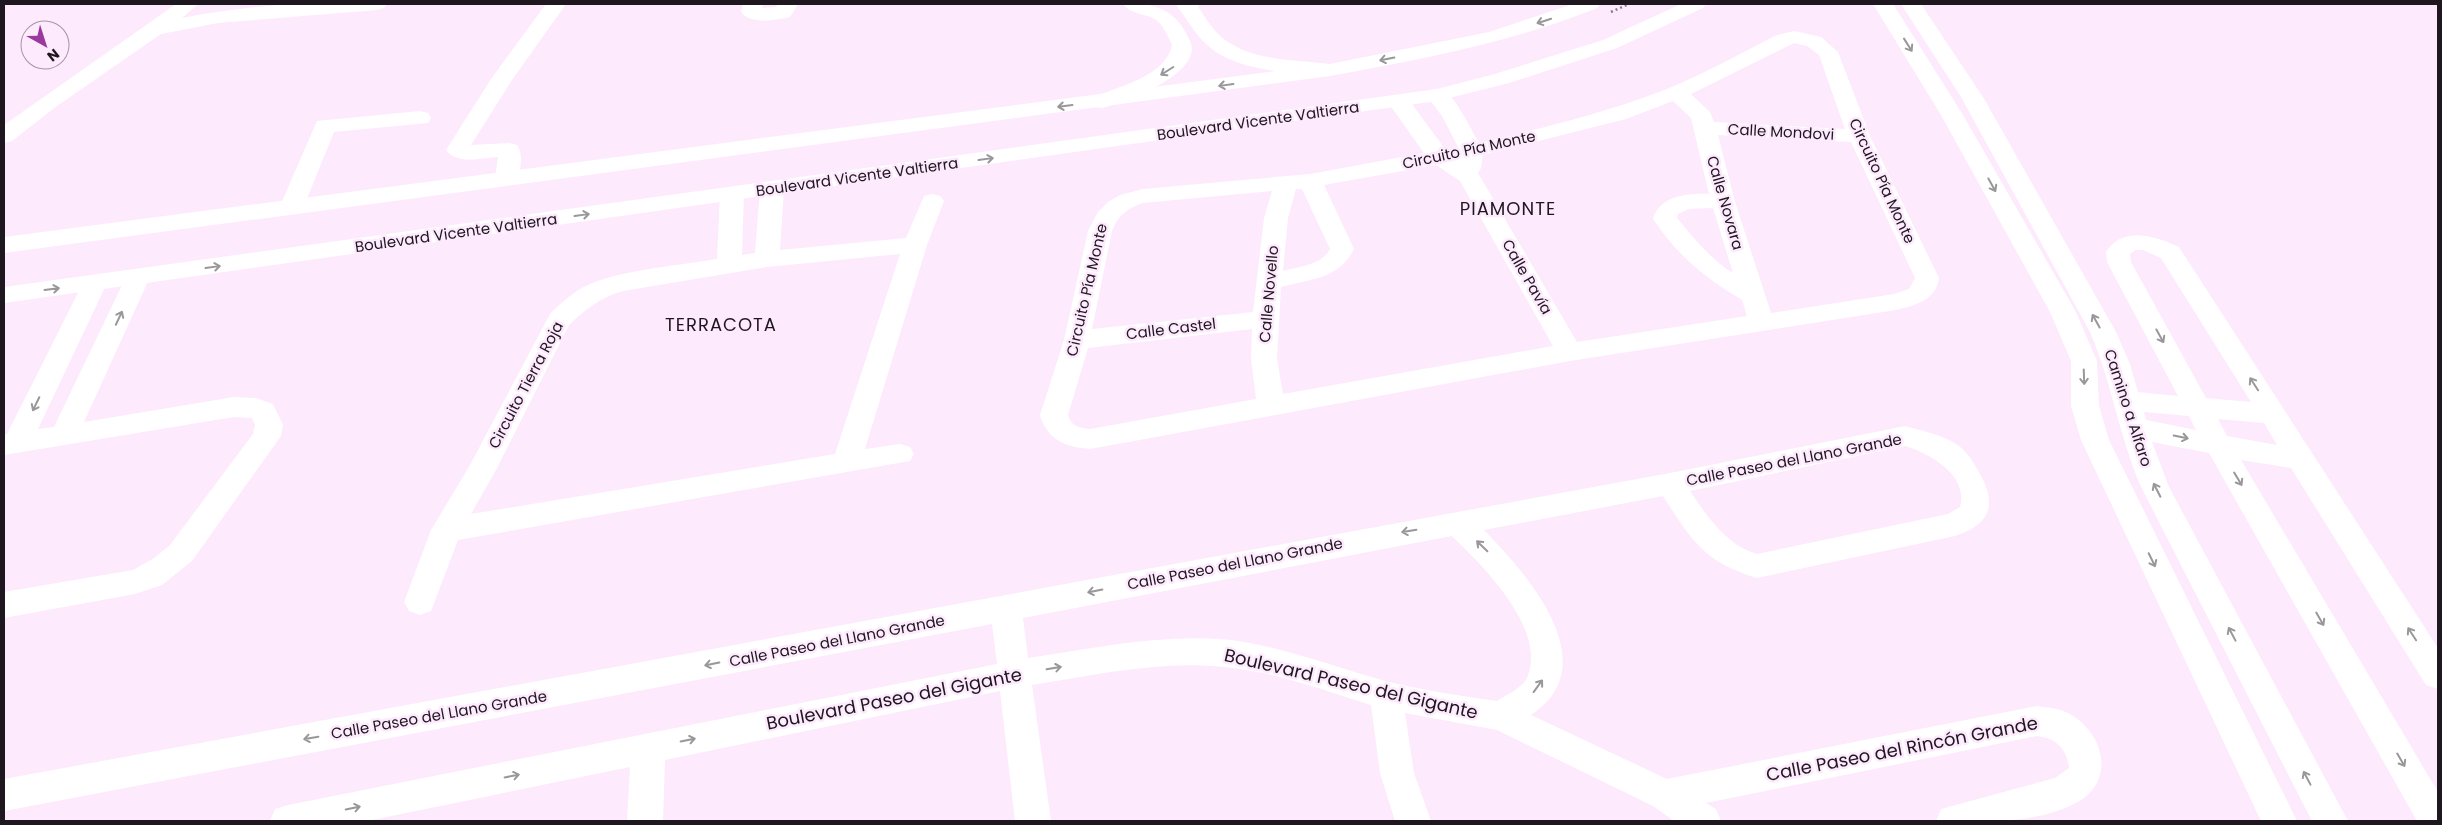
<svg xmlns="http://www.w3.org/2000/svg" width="2442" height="825" font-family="Poppins,sans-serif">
  <rect width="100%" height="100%" fill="#fdeafd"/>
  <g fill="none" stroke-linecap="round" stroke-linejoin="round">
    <path stroke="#8a7d8a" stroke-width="2.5" stroke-dasharray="2 3" stroke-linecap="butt" d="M1611,12l18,-8"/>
    <path fill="#fff" fill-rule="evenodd" d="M176,4h22l-16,14c66,-13 138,-18 205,-14l-3,4 -7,2 -159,13 -57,11 -104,72 -45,35 -8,2v-18z
      M546,4h20l-54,76 -41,65 38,-2 8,2c7,10 4,28 -3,38l-8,2 -8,-2 -3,-5 3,-21c-16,1 -42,8 -52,-7l45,-71z
      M743,4h20l-1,4 14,-1 2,-3h20l-8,13c-13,3 -40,8 -49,-5z
      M1123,4c28,-2 51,4 64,31 4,7 7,13 3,22 -10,24 -64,45 -88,51l-8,-1 -3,-5 3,-5c26,-11 72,-21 78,-52 -4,-8 -8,-19 -16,-25 -10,-7 -25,-5 -33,-16z
      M1179,4h21l-2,3c6,8 11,17 18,25 29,30 76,27 114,32l7,2 3,4 -3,4 -7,2c-42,-5 -96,-2 -128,-36 -9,-10 -17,-23 -25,-34z
      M1873,4h20l70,111 113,197 21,49 2,45 10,34 188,381h-36l-180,-381 -10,-34v-45l-21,-49 -109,-197z
      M1901,4h20l62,93 133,235 14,32 8,28 40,4 -71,-134 -1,-10c17,-27 49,-16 73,-5l259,401v41l-12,-4 -135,-217 -50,-8 197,332v29h-21l-208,-368 -57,-11 17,45 179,334h-36l-171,-334c-22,-51 -29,-104 -51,-155l-129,-235zM2136,250h7l18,8 90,144 -45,-4 -75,-136 -1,-8zM2144,412l45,4 7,14 -50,-10zM2218,419l46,4 13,22 -50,-9z
      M1794,31l27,6 17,15 32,84 69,142c-3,23 -24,27 -43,32l-326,51 -480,88c-24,-2 -43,-9 -50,-34l24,-75 24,-109 10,-19 10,-10 12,-7 23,-6 167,-15 114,-21 -37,-52 3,-5 8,-1 8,1 39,53 13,-2 -16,-31 -16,-21 3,-5c6,-1 11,-2 16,1 13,10 25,37 34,52 63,-15 127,-30 188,-54 37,-15 74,-36 110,-54zM1794,43l13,3 12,9 26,74 -131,-7 -4,-10 -19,-18zM1673,101l18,17 18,76c-21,-1 -50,2 -56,25 25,37 51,58 89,81l5,16 -170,26 -99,-169 3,-5 2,-13 143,-36zM1718,135l133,7 64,136 -6,11 -15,5 -123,19 -36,-111zM1436,165l24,16 93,165 -270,48 -6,-35 4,-72c30,-8 58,-8 73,-38l-30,-64zM1296,189h6l28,60c-8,16 -32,18 -47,22l5,-53zM1272,191l-8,27 -11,94 -161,17 20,-98c6,-16 16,-23 31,-28zM1713,208l20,65c-22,-13 -39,-35 -56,-55l1,-4 11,-5zM1252,329l-1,30 5,40 -166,30c-11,-1 -19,-3 -22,-14l20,-67z
      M420,111l8,2 3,5 -3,5 -94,9 -30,74 -4,5 -8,2 -8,-2 -4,-5 37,-85z
      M772,182l8,2 4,5 -4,61 126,-12 18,-42 8,-2 8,2 4,5 -17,44 -62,204 35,-5 10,3 4,7 -4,7 -452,79 -27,71 -11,4 -11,-4 -5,-9 27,-72 39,-65 80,-151c12,-12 24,-23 40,-30 32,-14 92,-19 127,-25l3,-65 4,-5 8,-2 8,2 4,5 -2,61 13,-2 5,-64 4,-5zM900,254l-65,200 -364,60 25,-44 73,-145c17,-16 32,-28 54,-34l144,-24z
      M138,269l9,2 3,6 -66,145 150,-25 22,1 17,6 10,21 -2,11 -89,125 -30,24 -27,9 -131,24v-26l129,-22 21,-12 16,-13 83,-111 2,-9 -3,-7 -18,-1 -230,38v-20l3,-1 79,-157 9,-2 9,2 3,6 -69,146 16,-2 72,-150 3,-6z
      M1905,426c17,5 36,8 51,18 11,7 18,19 24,30 18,32 9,51 -25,62l-198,42c-53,-16 -65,-37 -94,-82l-179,34c42,43 124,134 47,185l136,64 370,-73c12,2 22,2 33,8 35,20 46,68 6,89 -43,22 -93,18 -140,18l5,-12 114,-31 14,-10c-2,-20 -14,-30 -32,-32l-331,67 10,6 5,12h-47l-21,-15 -156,-76 -92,-17 9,60 17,48h-36l-15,-48 -9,-68c-46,-14 -92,-32 -139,-37 -67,-9 -135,7 -200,17l19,136h-36l-15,-130 -335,69 -2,61h-36l3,-54 -263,54h-97l5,-12 13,-4 709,-141 -5,-40 -988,187v-32l1666,-306zM1905,446c24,7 64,29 55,61l-12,7 -191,40c-31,-9 -50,-38 -67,-63zM1452,536c31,30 96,94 75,142 -5,10 -21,17 -30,23 -37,-5 -75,-11 -112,-20 -51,-14 -101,-34 -154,-41 -67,-7 -136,8 -203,18l-5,-40z"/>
    <path fill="#fff" fill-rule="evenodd" d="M1573,4h27l-3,4c-86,35 -176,51 -267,68l-1326,177v-16l1326,-173 159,-32z
      M1681,4h25l-3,4 -86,40 -108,35 -72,18 -1433,202v-16l1433,-198 58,-15 108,-34z"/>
  </g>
  <defs><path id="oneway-shaft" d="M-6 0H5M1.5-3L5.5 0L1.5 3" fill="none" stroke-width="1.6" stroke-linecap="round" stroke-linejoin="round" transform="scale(1.25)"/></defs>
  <g stroke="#9a979a">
    <use href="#oneway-shaft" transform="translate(1544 21) rotate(162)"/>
    <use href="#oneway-shaft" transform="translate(1908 45) rotate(58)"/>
    <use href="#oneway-shaft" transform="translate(1387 59) rotate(169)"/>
    <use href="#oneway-shaft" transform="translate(1167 71) rotate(148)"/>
    <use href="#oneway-shaft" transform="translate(1226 85) rotate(172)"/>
    <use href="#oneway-shaft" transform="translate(1065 106) rotate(173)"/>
    <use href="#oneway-shaft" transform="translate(986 159) rotate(-8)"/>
    <use href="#oneway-shaft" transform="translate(1992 185) rotate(61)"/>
    <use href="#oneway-shaft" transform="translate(582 215) rotate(-8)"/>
    <use href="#oneway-shaft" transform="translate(213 267) rotate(-8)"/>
    <use href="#oneway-shaft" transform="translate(52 289) rotate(-7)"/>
    <use href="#oneway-shaft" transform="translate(119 318) rotate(-65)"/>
    <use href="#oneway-shaft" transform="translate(2096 321) rotate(-119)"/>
    <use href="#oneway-shaft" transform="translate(2160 336) rotate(61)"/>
    <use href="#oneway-shaft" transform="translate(2084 377) rotate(88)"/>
    <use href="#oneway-shaft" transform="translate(2254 384) rotate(-123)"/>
    <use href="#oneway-shaft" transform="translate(36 404) rotate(116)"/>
    <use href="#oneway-shaft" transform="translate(2181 437) rotate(12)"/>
    <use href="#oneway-shaft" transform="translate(2238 479) rotate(59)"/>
    <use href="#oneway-shaft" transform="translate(2157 490) rotate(-117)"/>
    <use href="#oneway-shaft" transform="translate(1409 531) rotate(170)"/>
    <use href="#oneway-shaft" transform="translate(1482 546) rotate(-136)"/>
    <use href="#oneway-shaft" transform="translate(2152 560) rotate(64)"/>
    <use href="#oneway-shaft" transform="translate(1095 591) rotate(169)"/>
    <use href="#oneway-shaft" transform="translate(2320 619) rotate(60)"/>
    <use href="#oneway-shaft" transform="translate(2232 634) rotate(-118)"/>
    <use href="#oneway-shaft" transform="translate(2412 634) rotate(-123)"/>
    <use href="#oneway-shaft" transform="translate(712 664) rotate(169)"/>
    <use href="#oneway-shaft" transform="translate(1054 668) rotate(-9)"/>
    <use href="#oneway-shaft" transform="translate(1538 686) rotate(-54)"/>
    <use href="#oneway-shaft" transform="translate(311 738) rotate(170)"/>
    <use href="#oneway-shaft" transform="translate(688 740) rotate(-11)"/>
    <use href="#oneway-shaft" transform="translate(2401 760) rotate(60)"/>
    <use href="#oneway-shaft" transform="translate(512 776) rotate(-11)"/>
    <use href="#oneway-shaft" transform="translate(2307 778) rotate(-118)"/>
    <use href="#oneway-shaft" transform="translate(353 808) rotate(-11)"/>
  </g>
  <g text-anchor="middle" stroke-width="5" stroke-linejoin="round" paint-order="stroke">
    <g font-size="15" fill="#1f171f" stroke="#fdeafd">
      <text transform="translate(1258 121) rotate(-8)" y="5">Boulevard Vicente Valtierra</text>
      <text transform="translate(1781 132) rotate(3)" y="5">Calle Mondovi</text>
      <text transform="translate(1469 150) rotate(-12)" y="5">Circuito Pía Monte</text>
      <text transform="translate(857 177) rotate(-8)" y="5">Boulevard Vicente Valtierra</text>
      <text transform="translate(1882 181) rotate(65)" y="5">Circuito Pía Monte</text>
      <text transform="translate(1725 203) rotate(74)" y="5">Calle Novara</text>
      <text transform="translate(456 233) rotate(-8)" y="5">Boulevard Vicente Valtierra</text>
      <text transform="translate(1527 277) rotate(60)" y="5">Calle Pavía</text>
      <text transform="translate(1087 290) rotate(-77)" y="5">Circuito Pía Monte</text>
      <text transform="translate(1269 294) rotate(-85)" y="5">Calle Novello</text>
      <text transform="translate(1171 329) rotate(-7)" y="5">Calle Castel</text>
      <text transform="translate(526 385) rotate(-62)" y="5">Circuito Tierra Roja</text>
      <text transform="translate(2128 408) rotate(72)" y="5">Camino a Alfaro</text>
      <text transform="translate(1794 460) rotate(-11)" y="5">Calle Paseo del Llano Grande</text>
      <text transform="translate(1235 564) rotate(-11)" y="5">Calle Paseo del Llano Grande</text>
      <text transform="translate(837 641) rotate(-11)" y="5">Calle Paseo del Llano Grande</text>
      <text transform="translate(439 715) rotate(-10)" y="5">Calle Paseo del Llano Grande</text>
    </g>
    <g font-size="18" letter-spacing="1" fill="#1f171f" stroke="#fdeafd">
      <text x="1508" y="215">PIAMONTE</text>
      <text x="721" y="331">TERRACOTA</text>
    </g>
    <g font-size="18" fill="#1f171f" stroke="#fdeafd">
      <text transform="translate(1351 684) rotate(13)" y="6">Boulevard Paseo del Gigante</text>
      <text transform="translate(894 699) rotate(-11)" y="6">Boulevard Paseo del Gigante</text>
      <text transform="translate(1902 749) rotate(-11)" y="6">Calle Paseo del Rincón Grande</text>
    </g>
  </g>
  <rect width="2442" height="825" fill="none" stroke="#1f171f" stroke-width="10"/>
  <g transform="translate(45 45) rotate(141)"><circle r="24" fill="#fdeafd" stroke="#a496a4"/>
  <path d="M0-4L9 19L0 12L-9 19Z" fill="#9a389e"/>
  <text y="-8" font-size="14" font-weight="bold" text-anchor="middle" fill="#1f171f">N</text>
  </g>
</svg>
